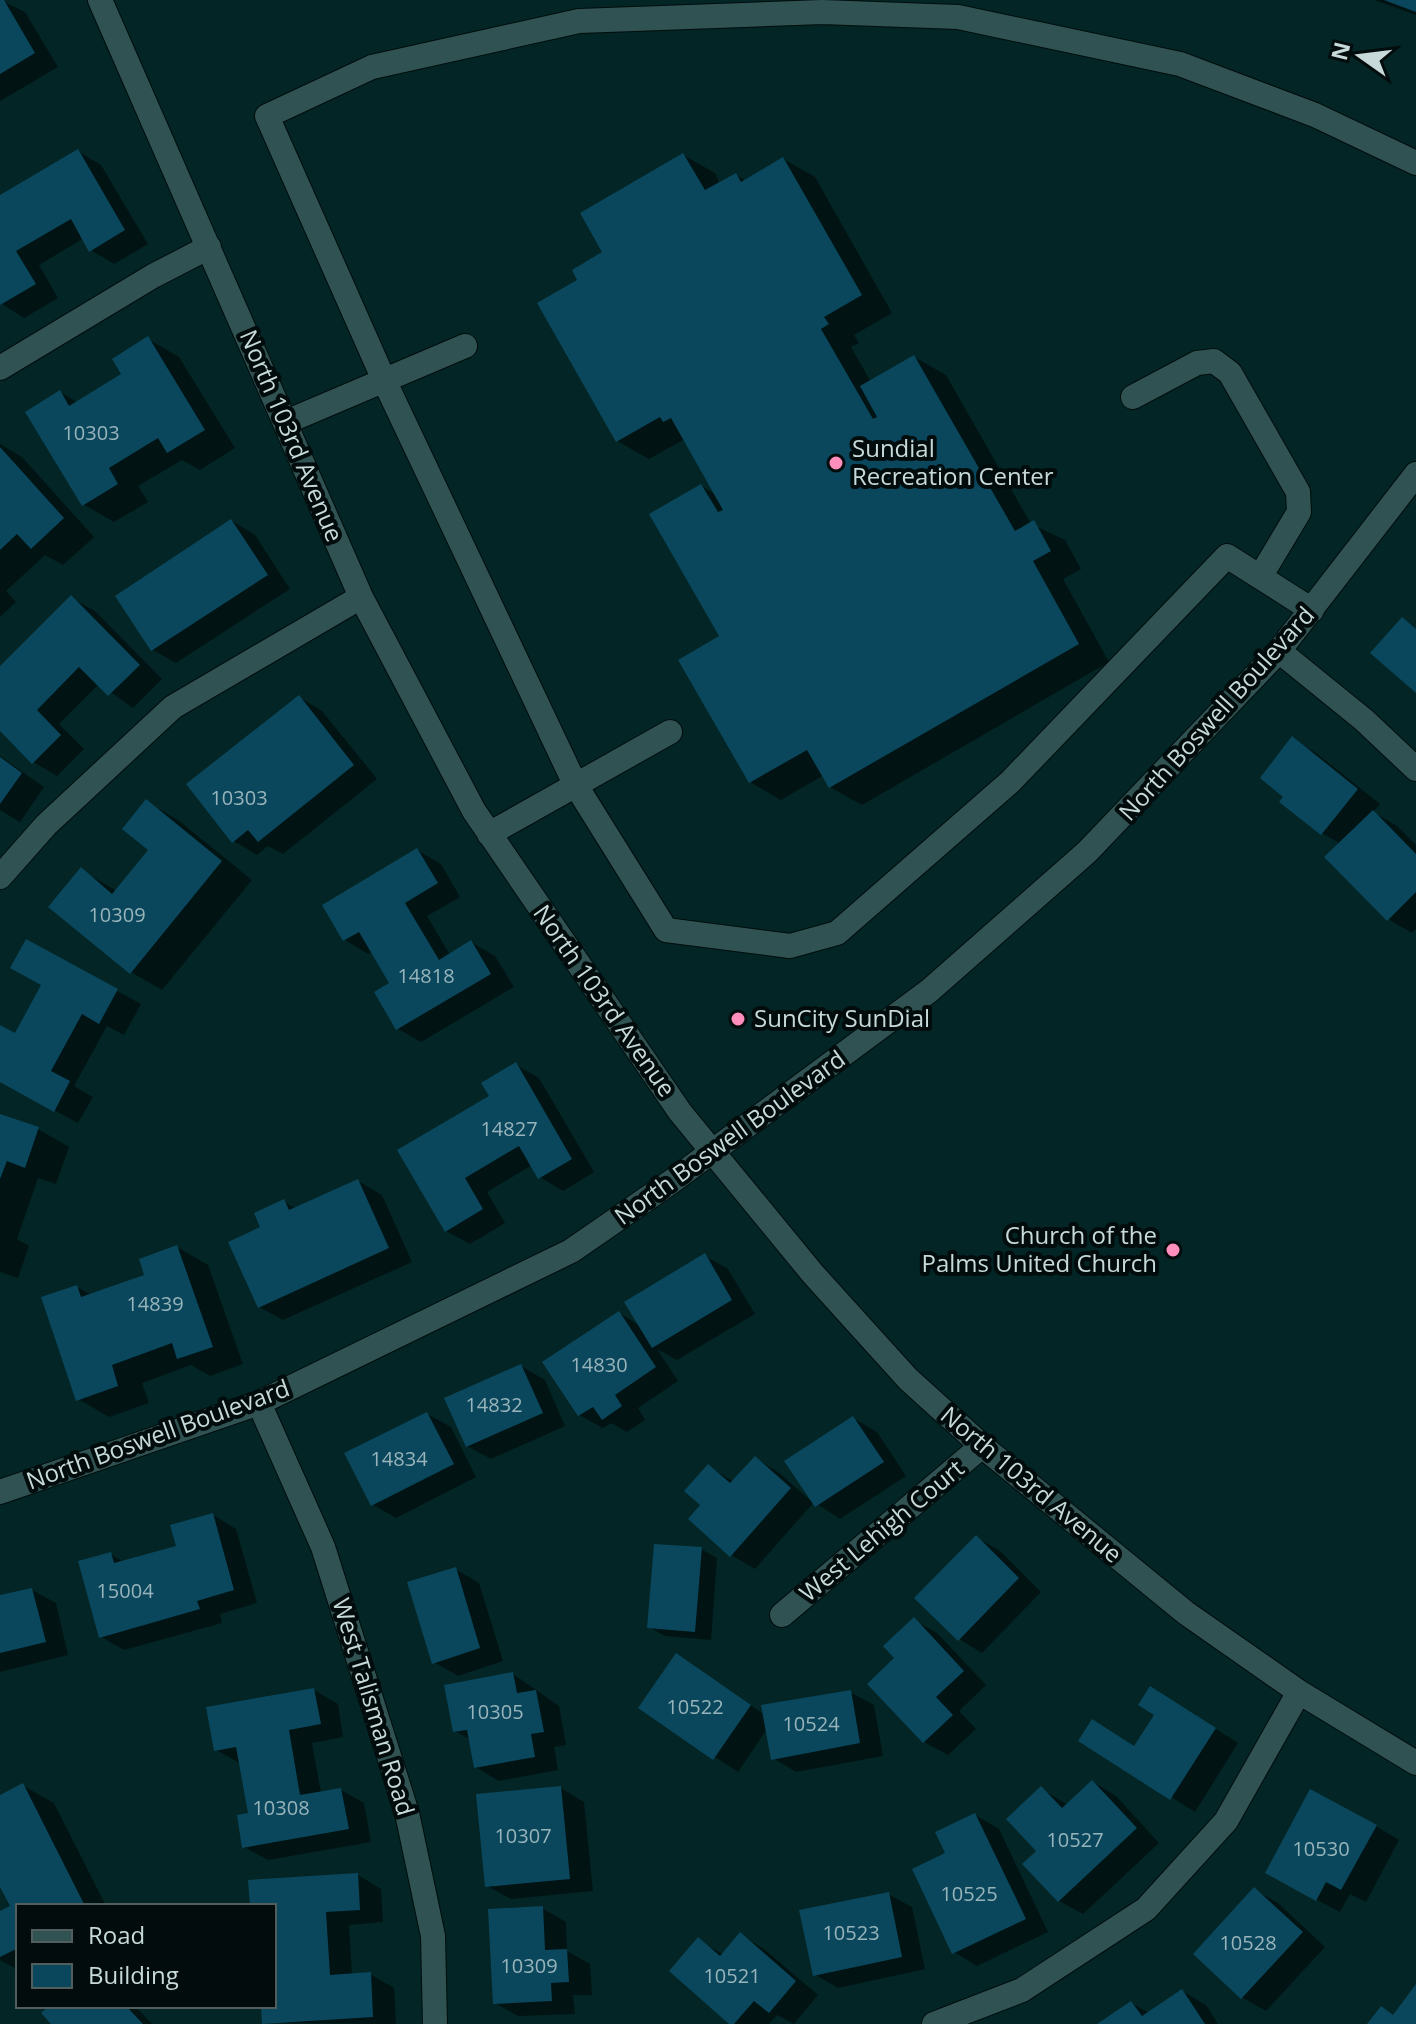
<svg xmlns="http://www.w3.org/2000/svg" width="1416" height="2024" font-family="'Open Sans',sans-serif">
  <rect width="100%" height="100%" fill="#032525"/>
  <path fill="#0007" d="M0,0l25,12 33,55 -58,34z
    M1374,0h42v15z
    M78,151l23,14 47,79 -34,20 -23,-14 -7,-12 -45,27 19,33 -34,20 -24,-15v-106z
    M683,155l32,18 5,11 16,-9 10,6 37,-22 32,18 77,136 -38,22 5,8 -8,4 20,35 43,-25 32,18 85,149 34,16 16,29 -18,10 46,83 -247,143 -32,-18 -6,-12 -43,25 -31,-18 -28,-145 -21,-151 16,9 -32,-56 -36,20 -32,-18 -37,-160z
    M148,339l31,18 56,91 -35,22 -18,-10 -44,26 10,16 -34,20 -31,-18 -23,-112 18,11 46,-28z
    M0,444l22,13 72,80 -31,28 -18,-10 -39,36 10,11 -16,15z
    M232,521l23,14 35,54 -114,74 -23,-13z
    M71,598l24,13 67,68 -29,29 -34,-24 -40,40 25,25 -27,27 -24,-14 -33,-34v-59z
    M299,697l23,14 55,68 -94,75 -15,-8 -11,9 -23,-14z
    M1293,739l23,14 64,51 -7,8 24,14 19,19v84l-4,4 -24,-14 -47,-75 -19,-11 -36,-37z
    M0,756l44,31 -24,35 -20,-12z
    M147,802l31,18 74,60 -90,110 -31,-18 -50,-102 36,21 34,-41z
    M417,850l24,14 19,33 -33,19 23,39 21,-13 24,14 19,31 -93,55 -23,-13 -6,-45 -19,-33 -5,3 -23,-14z
    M27,942l114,62 -17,31 -17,-9 -33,60 19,11 -15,26 -78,-42v-54l16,9 28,-51z
    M516,1065l23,13 55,94 -31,19 -23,-14 -8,-12 -45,27 18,31 -35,21 -24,-13 46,-134z
    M0,1116l38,13 31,18 -13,37 -18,-6 -21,61 12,7 -11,32 -18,-6z
    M358,1181l24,14 30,67 -129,58 -24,-13 4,-79 21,-26 13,7z
    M177,1247l31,18 35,99 -33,12 -19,-11 -49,18 7,20 -40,14 -31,-18 -1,-112 15,8 54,-19z
    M705,1256l23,13 27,45 -78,46 -20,-11 21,32 -40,27 7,12 -18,12 -16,-9 -8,5 -24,-13 40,-102 22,13z
    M521,1366l24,14 20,46 -74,33 -24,-13z
    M427,1414l24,13 25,50 -80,41 -24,-14z
    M853,1418l24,14 29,44 -66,43 -26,-17 -59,67 -24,-14 -29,-50 7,-38 25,15 21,-24 23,14 33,29z
    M213,1515l23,14 21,74 -37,11 2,9 -98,27 -24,-14 10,-82 14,8 54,-15z
    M976,1537l24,14 41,41 -59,61 -23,-14z
    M701,1549l16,9 -6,82 -46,-4 -16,-9z
    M455,1569l24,14 24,78 -45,15 -24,-14z
    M32,1590l24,13 12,52 -68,17v-75z
    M914,1620l23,13 49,52 -27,26 17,18 -28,26 -24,-13 -27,-84z
    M677,1656l88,59 85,-23 24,13 9,51 -87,16 -23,-14 -6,-29 -29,43 -97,-64z
    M513,1674l46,32 7,39 -12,2 4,23 -59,11 -24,-14 -4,-27 -16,-9z
    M314,1690l24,14 5,33 -31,6 9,50 20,-3 23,13 7,39 -103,18 -24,-13 6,-33 -11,-51 -24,-14z
    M1174,1702l64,41 -43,69 -114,-72 54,8 21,-33z
    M1093,1782l23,14 43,47 -76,71 -24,-13 -20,-50 2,-62 27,16z
    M22,1785l32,18 52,103h-88v64l-18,-10v-47l12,-6 -12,-24v-86z
    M561,1788l23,14 9,89 -82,8 -24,-13z
    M975,1815l24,14 49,103 -71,34 -23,-14 -7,-98z
    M1376,1826l23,14 -33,62 -16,-8 -10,18 -49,-26z
    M358,1875l23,14 2,33 -34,3 3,51 18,-2 24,14 2,36 -132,-1 -1,-17h11v-100h-22z
    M1255,1890l23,13 47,44 -59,64 -23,-13 -47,-44z
    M888,1894l24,13 13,62 -87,19 -24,-14z
    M542,1908l24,14 1,29 23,13 2,31h-19l2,19 -57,2 -23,-13z
    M741,1935l23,14 54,46 -24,29 -17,-9 -8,9h-37l-34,-84 26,15z
    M1182,1991l24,14 12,19h-116l29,-21 18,10z
    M52,2006h83l17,18h-98z"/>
  <path fill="#0a475d" d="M0,0h4l31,53 -35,21z
    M1384,0h32v12z
    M78,149l47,81 -36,22 -18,-33 -55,32 20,33 -36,21v-110z
    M683,153l22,37 31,-17 5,9 42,-25 79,138 -38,22 5,7 -8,5 52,90 4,-2 -17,-31 54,-31 101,176 19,-11 17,31 -18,10 46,83 -250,144 -22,-38 -58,33 -71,-123 41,-24 -70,-122 52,-30 17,28 5,-2 -52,-92 -8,4 -3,-5 -44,25 -79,-139 40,-23 -5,-10 30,-18 -22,-39z
    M148,336l57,94 -38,23 -9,-15 -49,30 9,16 -36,22 -57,-94 35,-22 9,16 52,-32 -9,-15z
    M0,447l64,71 -33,31 -14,-15 -17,16z
    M231,519l37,56 -117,76 -36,-55z
    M71,595l69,70 -32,31 -29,-29 -42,43 24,25 -29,29 -32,-33v-65z
    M1402,617l14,12v64l-46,-40z
    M299,695l55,70 -96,77 -10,-12 -16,13 -46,-59z
    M1292,736l66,53 -37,46 -42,-33 4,-5 -23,-19z
    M0,757l22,16 -22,31z
    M146,799l76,62 -92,113 -82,-67 33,-40 31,27 36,-44 -26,-21z
    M1373,810l43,44v38l-29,29 -63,-64z
    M417,848l21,35 -33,20 34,57 32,-20 20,34 -95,56 -22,-38 15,-9 -30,-51 -16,9 -21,-36z
    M26,939l92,50 -19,35 -17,-10 -31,57 19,10 -16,31 -54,-30v-57l15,8 26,-48 -31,-17z
    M516,1062l56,97 -34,20 -19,-33 -54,32 18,31 -38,23 -48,-82 92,-54 -8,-13z
    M0,1114l39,13 -14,41 -18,-7 -7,18z
    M358,1179l31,69 -131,60 -30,-66 32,-15 -6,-14 30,-14 5,11z
    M177,1245l36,102 -36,12 -5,-16 -60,22 6,21 -42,15 -35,-104 36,-12 4,12 63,-22 -5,-16z
    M705,1253l27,47 -80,48 -28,-46z
    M619,1311l37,56 -41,28 7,11 -20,14 -9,-13 -15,9 -36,-54z
    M521,1364l22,49 -77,34 -22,-49z
    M427,1412l27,52 -83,42 -27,-53z
    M853,1416l31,46 -69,45 -31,-46z
    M755,1456l36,32 -61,69 -42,-38 12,-14 -16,-14 24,-27 22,19z
    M213,1513l21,77 -37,11 3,8 -101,29 -21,-77 33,-9 3,11 62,-17 -6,-21z
    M976,1535l43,43 -61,63 -44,-43z
    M654,1544l48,3 -7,85 -48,-4z
    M456,1567l24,81 -48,16 -25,-82z
    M32,1588l14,54 -46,11v-58z
    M914,1617l50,54 -28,26 17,18 -30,28 -56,-59 27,-26 -11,-12z
    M676,1653l75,52 -38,55 -75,-52z
    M513,1672l4,21 19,-3 8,42 -13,2 4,23 -61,11 -7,-38 -14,2 -9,-47z
    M1150,1686l66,42 -46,72 -92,-59 14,-22 42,27 20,-31 -16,-10z
    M314,1688l7,36 -32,6 11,65 41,-7 8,41 -107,19 -5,-33 11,-2 -12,-66 -22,4 -8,-44z
    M851,1690l9,53 -89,17 -10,-55z
    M1092,1780l45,48 -79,74 -36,-38 14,-13 -30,-32 35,-33 21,22z
    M23,1783l62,123h-67v42l-18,9v-46l10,-5 -10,-19v-92z
    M561,1786l9,93 -85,8 -9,-93z
    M1310,1789l67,36 -36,65 -15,-8 -10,19 -51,-28z
    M975,1813l51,106 -74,35 -40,-85 33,-16 -10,-21z
    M358,1873l2,37 -34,2 4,63 41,-3 2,45 -111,7 -1,-18h13v-100h-24l-2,-26z
    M1254,1887l49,45 -62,67 -48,-45z
    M889,1892l13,65 -89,19 -14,-66z
    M543,1906l2,44 22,-1 2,33 -18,1 1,18 -59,3 -5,-95z
    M740,1932l56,49 -27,32 -15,-12 -20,23h-5l-60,-53 29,-34 22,19z
    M1416,1984v40h-49l14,-18 12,9z
    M1182,1989l23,35h-108l34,-23 11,15z
    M49,2006h77l17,18h-92l-10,-11z"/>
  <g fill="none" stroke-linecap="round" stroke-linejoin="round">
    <defs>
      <path id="minor" d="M100,0l261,597 113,214 206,301 133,162 95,105 74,67 204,167 113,79 117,71
        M0,368l153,-92 56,-29
        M1133,397l64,-34 17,-2 16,12 68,119 1,20 -39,65
        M286,422l179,-76
        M1312,610l-85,-54 -217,226 -173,151 -47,13 -124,-16 -91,-146 -191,-404 -117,-264 105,-49 207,-46 243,-9 136,5 222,47 135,51 101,48
        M1279,651l85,69 52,49
        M489,834l181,-102
        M0,877l46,-52 127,-118 188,-110
        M259,1403l64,144 84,266 26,123 2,88
        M0,1492l259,-89 312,-152 100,-69 258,-191 158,-139 192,-201 137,-177
        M782,1615l200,-169
        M934,2024l88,-34 124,-81 80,-88 73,-129"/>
    </defs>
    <use href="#minor" stroke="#000d0d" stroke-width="26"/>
    <use href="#minor" stroke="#315252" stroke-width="24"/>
  </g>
  <g fill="#fe8ebb" stroke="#020c0c" stroke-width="3">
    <circle cx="836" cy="463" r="8"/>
    <circle cx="738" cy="1019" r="8"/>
    <circle cx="1173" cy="1250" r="8"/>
  </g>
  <g text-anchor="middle" stroke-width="8" stroke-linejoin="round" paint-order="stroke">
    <g font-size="20" fill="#98b4ba">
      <text x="91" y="440">10303</text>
      <text x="239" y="805">10303</text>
      <text x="117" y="922">10309</text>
      <text x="426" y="983">14818</text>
      <text x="509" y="1136">14827</text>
      <text x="155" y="1311">14839</text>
      <text x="599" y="1372">14830</text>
      <text x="494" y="1412">14832</text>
      <text x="399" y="1466">14834</text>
      <text x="125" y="1598">15004</text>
      <text x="695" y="1714">10522</text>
      <text x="495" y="1719">10305</text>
      <text x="811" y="1731">10524</text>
      <text x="281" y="1815">10308</text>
      <text x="523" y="1843">10307</text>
      <text x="1075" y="1847">10527</text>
      <text x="1321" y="1856">10530</text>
      <text x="969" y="1901">10525</text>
      <text x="851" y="1940">10523</text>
      <text x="1248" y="1950">10528</text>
      <text x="529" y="1973">10309</text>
      <text x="732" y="1983">10521</text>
    </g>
    <g font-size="24" fill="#c7d9d9" stroke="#020c0c">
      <text transform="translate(291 436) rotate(67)" y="8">North 103rd Avenue</text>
      <text transform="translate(1217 714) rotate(-48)" y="8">North Boswell Boulevard</text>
      <text transform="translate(604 1001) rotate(55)" y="8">North 103rd Avenue</text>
      <text transform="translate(730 1138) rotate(-36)" y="8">North Boswell Boulevard</text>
      <text transform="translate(158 1435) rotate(-20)" y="8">North Boswell Boulevard</text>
      <text transform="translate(1031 1485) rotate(40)" y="8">North 103rd Avenue</text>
      <text transform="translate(882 1531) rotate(-40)" y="8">West Lehigh Court</text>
      <text transform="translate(373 1707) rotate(73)" y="8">West Talisman Road</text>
    </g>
    <g font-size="24" fill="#c7d9d9" stroke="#020c0c" text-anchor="start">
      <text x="852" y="457">Sundial<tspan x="852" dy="28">Recreation Center</tspan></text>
      <text x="754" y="1027">SunCity SunDial</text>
      <text x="1157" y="1244" text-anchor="end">Church of the<tspan x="1157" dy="28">Palms United Church</tspan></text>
    </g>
  </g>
  <rect x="16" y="1904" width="260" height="104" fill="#020c0c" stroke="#515e5e" stroke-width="2"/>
  <rect x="32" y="1930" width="40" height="12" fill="#315252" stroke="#515e5e" stroke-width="2"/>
  <text x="88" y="1944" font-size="24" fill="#c7d9d9">Road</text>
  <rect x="32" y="1964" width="40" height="24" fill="#0a475d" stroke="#515e5e" stroke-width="2"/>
  <text x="88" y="1984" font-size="24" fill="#c7d9d9">Building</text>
  <g transform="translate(1360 56) rotate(284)" stroke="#020c0c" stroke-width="6" paint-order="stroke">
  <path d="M0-6L14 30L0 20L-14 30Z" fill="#c7d9d9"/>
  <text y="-12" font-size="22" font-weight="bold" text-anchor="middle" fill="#c7d9d9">N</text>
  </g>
</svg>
